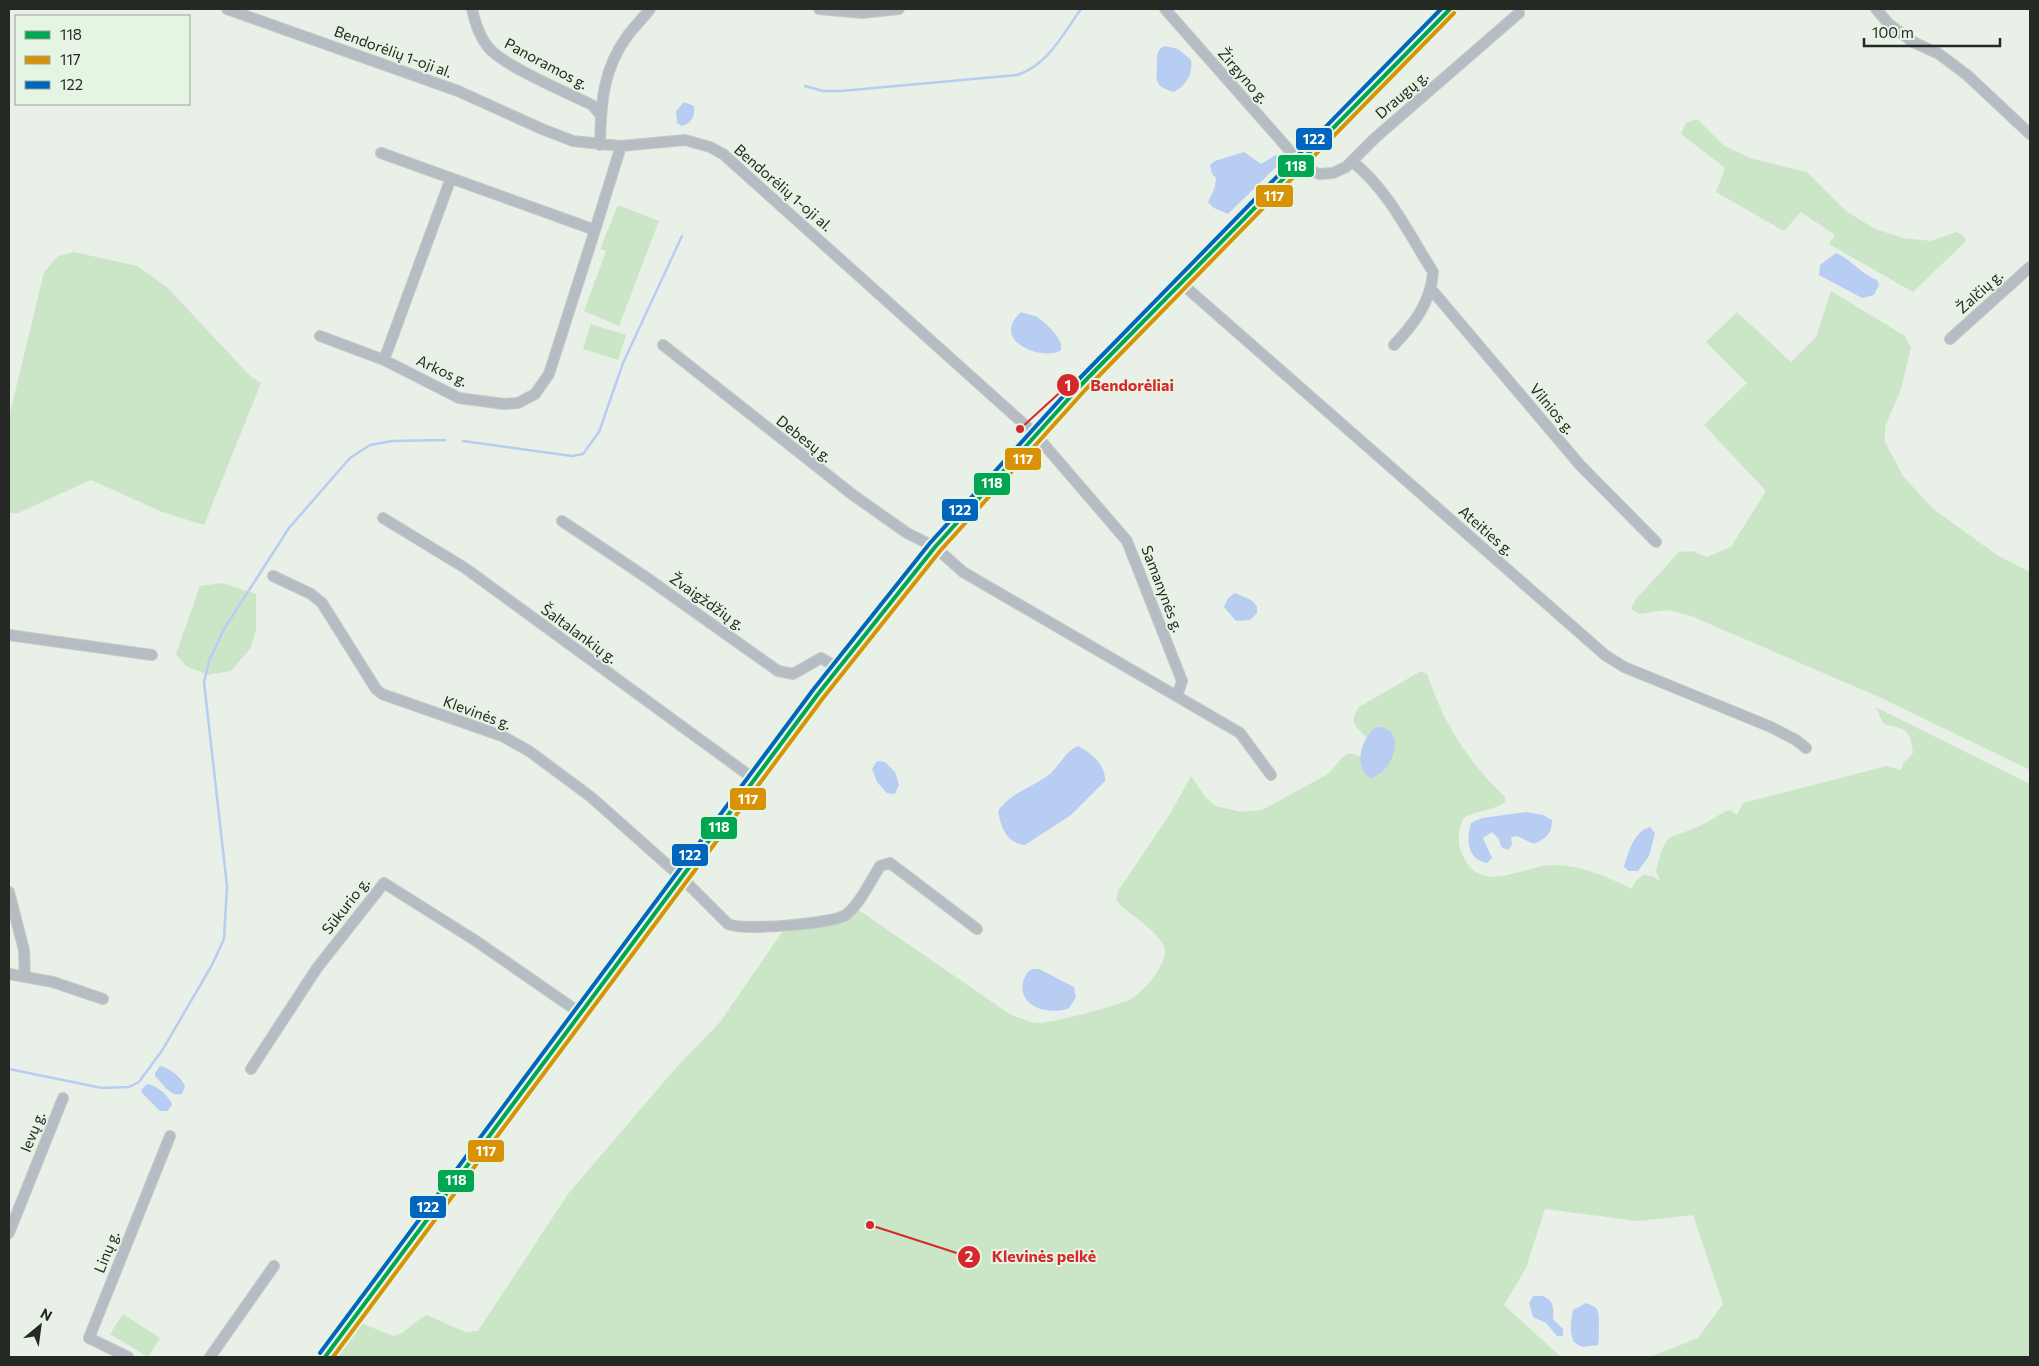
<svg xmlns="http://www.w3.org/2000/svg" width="2039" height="1366" font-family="Commissioner,sans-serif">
  <rect width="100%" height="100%" fill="#e9f0e8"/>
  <path fill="#cae6c7" d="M1697,119l27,27 29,13 54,13 39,39 29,18 28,9 28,3 25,-9 8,4 2,5 -53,51 -84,-48 6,-9 -34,-23 -17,19 -68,-39 9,-24 -44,-34 5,-11z
    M618,205l41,16 -40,105 -35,-15 22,-60 -6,-2z
    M74,252l63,14 30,21 83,89 11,7 -57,142 -42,-13 -71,-32 -73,33h-9v-96l35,-145 14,-16z
    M1831,291l74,45 6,12 -10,41 -16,38v15l18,34 30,33 64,46 33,17v198l-151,-73 -188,-81 -24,-6 -28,4 -8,-5 5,-10 43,-47 14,-1 14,6 24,-10 35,-56 -62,-66 43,-42 -41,-41 31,-30 54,50 25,-25z
    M591,324l35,11 -8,25 -35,-11z
    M222,583l34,11v36l-6,19 -19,22 -23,4 -22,-9 -10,-12 24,-68z
    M1421,671l6,3c18,52 39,85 78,123v5c-12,9 -29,8 -42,16 -5,15 -7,25 1,40 19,38 62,6 91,7 28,1 53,12 77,24l2,-6 9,-8 9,1 8,5 -4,-10c12,-44 10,-29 46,-46 10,-5 18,-12 28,-15l7,5 6,-12 144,-37 14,4 3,-8 9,-9c-3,-24 -7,-24 -29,-29l-9,-17 155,77v573h-380l48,-19 25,-34 -30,-89 -55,6 -93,-12 -19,59 -22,37 57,52h-1223l23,-34 32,13c15,-3 21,-16 34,-21l38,17 13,-1 90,-137 106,-124 46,-48 63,-91 63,-11 11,-11 154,106c8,2 18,7 25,8 14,1 79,-17 93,-23 13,-6 38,-35 36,-50 -2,-15 -34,-35 -45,-45l-4,-5 2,-9 52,-77 21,-38 15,22 10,8 25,6 21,-2 66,-36 15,-17 6,-4 11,3 6,19 4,3v-45l-3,5c-12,-12 -18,-16 -8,-31z
    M123,1314l37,24 -12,19 -38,-23z"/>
  <path fill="#b7cdf2" d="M1165,46l13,3 13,11c2,15 -5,25 -17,32 -22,-6 -17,-13 -17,-30 0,-8 0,-13 8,-16z
    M684,102l10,4c1,10 -2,17 -12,20l-5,-3 -1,-12z
    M1244,152l17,12 15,-9 4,4 -4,8 -48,47 -14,-6 -6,-6 7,-15 1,-9 -4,-4 -2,-9 5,-4z
    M1836,253c16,7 25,21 41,27l2,5 -5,10 -12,3 -43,-23 1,-10z
    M1021,312c5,2 12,3 16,5 9,6 27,22 24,33 -15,12 -73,-8 -40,-38z
    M1235,593l16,7 6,6v7l-7,7 -14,1 -12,-14 4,-9z
    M1376,727c32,-1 19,46 -6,51 -18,-12 -8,-40 6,-51z
    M1078,746c13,6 28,20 27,35l-34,34 -46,30c-18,-2 -24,-16 -27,-34 13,-19 36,-24 53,-38 9,-9 16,-23 27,-27z
    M877,761l8,1 10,10 4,13 -4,9 -8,-1 -10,-11 -5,-13z
    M1526,812l17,3 9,5c0,14 -6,18 -18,24l-17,-8 -6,1 1,8 -4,5 -7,-3 -2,-8 -7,-7 -9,6 9,20 -5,5c-20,-4 -21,-23 -16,-40l11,-5z
    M1650,827l5,6 -6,23 -11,15h-9l-5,-4c4,-14 10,-36 26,-40z
    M1032,969h7l35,18 2,10 -7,11c-18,8 -52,-1 -46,-26 2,-6 4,-10 9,-13z
    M160,1066c10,2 22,12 25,20l-3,8c-12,3 -19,-10 -27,-18v-3z
    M147,1084c9,1 21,11 25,20l-4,7h-8l-18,-18 -1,-3z
    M1533,1296h10c11,5 11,13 10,23l10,10v7h-6l-11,-13 -13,-6 -4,-14z
    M1586,1303c4,2 8,3 11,6 3,4 2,31 1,36l-16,2 -8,-5c-5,-10 -3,-21 -1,-32z"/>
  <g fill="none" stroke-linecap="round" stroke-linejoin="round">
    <path stroke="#b7cdf2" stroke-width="2.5" d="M805,86l18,5h18l176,-16c31,-10 46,-41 64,-66
      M463,441l109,15 11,-2 16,-22 24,-69 59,-127
      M9,1069l93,19 27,-1 10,-5 24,-33 49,-84 12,-26 3,-53 -23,-204 5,-21 15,-32 65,-101 61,-70 20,-13 22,-4 53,-1"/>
    <defs>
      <path id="street" d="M227,9l231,82 84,38 31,12 48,5 64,-6 25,7 13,7 312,280 92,107 55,140 -5,15
        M472,9c3,14 7,27 16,38 15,19 80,46 104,58l8,9
        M819,9l43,4 37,-4
        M1165,9l140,159 14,6 14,-1 13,-6 29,-29 144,-125
        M1876,9l13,15 24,18 26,12 28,21 63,59
        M600,145c1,-41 2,-75 28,-110 7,-9 15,-17 22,-26
        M381,153l214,77 26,-84
        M1353,162c35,28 56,72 80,110 -2,30 -19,52 -39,73
        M1181,283l424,372 19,12 147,60 25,13 10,8
        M1431,289l149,176 76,77
        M320,336l64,24 75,38 45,6 14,-1 17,-9 14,-20 46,-144
        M1950,339l80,-72
        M663,345l190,150 54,38 28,14 28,25 277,161 31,42
        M384,360l67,-182
        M383,518l82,50 289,211
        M562,521l85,57 131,93 15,3 28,-16 17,10
        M273,576l38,18 11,9 54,86 6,5 120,42 27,15 62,46 90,80 47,47c14,7 108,0 119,-10 14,-12 23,-32 33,-48l10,-3 87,66
        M9,635l143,20
        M9,892l15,58 1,26
        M9,974l44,8 50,17
        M251,1069l66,-101 67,-85 92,58 104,72
        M9,1233l54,-135
        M128,1357l-39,-19 81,-202
        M210,1357l64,-91"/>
      <path id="secondary" d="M325,1357l493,-663 117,-147 146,-162 369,-376"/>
    </defs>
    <use href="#street" stroke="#c6cbc5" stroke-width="12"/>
    <use href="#secondary" stroke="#c6cbc5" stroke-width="16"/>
    <use href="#street" stroke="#b6bcc4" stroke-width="10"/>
    <use href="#secondary" stroke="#abb2bc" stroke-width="14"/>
    <defs>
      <path id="bus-1" d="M325,1357l493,-663 117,-147 146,-162 369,-376"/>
      <path id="bus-2" d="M333,1357l490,-659 117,-147 146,-162 368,-376"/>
      <path id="bus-3" d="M320,1353l493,-663 117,-147 147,-162 364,-372"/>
    </defs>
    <use href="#bus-1" stroke="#e6f4e4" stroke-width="8"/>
    <use href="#bus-2" stroke="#e6f4e4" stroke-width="8"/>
    <use href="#bus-3" stroke="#e6f4e4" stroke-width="8"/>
    <use href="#bus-1" stroke="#00a651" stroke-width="4"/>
    <use href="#bus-2" stroke="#d79305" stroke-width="4"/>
    <use href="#bus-3" stroke="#0065bd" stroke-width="4"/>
  </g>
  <g text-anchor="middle" stroke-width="4" stroke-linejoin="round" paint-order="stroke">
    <g font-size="15" fill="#242923" stroke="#e6f4e4">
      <text transform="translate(393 52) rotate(20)" y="5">Bendorėlių 1-oji al.</text>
      <text transform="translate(546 64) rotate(28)" y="5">Panoramos g.</text>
      <text transform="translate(1243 76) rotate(49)" y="5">Žirgyno g.</text>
      <text transform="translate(1402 95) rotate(-41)" y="5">Draugų g.</text>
      <text transform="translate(783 188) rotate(41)" y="5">Bendorėlių 1-oji al.</text>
      <text transform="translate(1980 292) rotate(-42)" y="5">Žalčių g.</text>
      <text transform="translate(442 371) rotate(25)" y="5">Arkos g.</text>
      <text transform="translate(1552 409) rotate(50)" y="5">Vilnios g.</text>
      <text transform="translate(804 439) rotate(38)" y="5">Debesų g.</text>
      <text transform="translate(1486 531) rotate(41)" y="5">Ateities g.</text>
      <text transform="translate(1162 589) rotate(69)" y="5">Samanynės g.</text>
      <text transform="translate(707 602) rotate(35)" y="5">Žvaigždžių g.</text>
      <text transform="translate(579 634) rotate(36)" y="5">Šaltalankių g.</text>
      <text transform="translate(477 713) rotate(20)" y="5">Klevinės g.</text>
      <text transform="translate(346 906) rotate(-52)" y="5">Sūkurio g.</text>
      <text transform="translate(33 1132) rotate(-68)" y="5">Ievų g.</text>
      <text transform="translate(107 1252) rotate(-68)" y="5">Linų g.</text>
    </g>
  </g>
  <path fill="none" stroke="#d62828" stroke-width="2" d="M1020 429L1068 385M870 1225L969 1257"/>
  <g fill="#d62828" stroke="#e6f4e4" stroke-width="2">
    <circle cx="1020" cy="429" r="5"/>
    <circle cx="870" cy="1225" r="5"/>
    <circle cx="1068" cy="385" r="12"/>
    <circle cx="969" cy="1257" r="12"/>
  </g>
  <g font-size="15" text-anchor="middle" font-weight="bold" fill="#fff">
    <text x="1068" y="391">1</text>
    <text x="969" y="1262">2</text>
  </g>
  <g font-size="16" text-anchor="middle" font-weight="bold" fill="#d62828" stroke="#e6f4e4" stroke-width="4" stroke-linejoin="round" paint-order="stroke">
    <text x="1132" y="391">Bendorėliai</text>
    <text x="1044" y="1262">Klevinės pelkė</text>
  </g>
  <g stroke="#e6f4e4" stroke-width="2">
    <rect x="1295" y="127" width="38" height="24" rx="5" fill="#0065bd"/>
    <rect x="1277" y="154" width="38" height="24" rx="5" fill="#00a651"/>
    <rect x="1255" y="184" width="39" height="24" rx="5" fill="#d79305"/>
    <rect x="1004" y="447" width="38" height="24" rx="5" fill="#d79305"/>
    <rect x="973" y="472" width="38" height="24" rx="5" fill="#00a651"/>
    <rect x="941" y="498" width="38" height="24" rx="5" fill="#0065bd"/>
    <rect x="729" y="787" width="38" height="24" rx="5" fill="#d79305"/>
    <rect x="700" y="816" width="38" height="24" rx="5" fill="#00a651"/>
    <rect x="671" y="843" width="38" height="24" rx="5" fill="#0065bd"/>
    <rect x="467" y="1139" width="38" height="24" rx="5" fill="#d79305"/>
    <rect x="437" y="1169" width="38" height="24" rx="5" fill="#00a651"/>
    <rect x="409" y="1195" width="38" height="24" rx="5" fill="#0065bd"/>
  </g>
  <g font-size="14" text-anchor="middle" font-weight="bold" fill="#fff">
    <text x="1314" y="144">122</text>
    <text x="1296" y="171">118</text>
    <text x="1274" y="201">117</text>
    <text x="1023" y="464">117</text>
    <text x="992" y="488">118</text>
    <text x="960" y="515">122</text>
    <text x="748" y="804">117</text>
    <text x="719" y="832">118</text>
    <text x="690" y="860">122</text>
    <text x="486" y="1156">117</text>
    <text x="456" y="1185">118</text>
    <text x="428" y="1212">122</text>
  </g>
  <rect width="2039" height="1366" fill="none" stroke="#242923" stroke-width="20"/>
  <rect x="15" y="15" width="175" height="90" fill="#e6f4e4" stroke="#98a397"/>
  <rect x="25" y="31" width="25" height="8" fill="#00a651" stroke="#98a397"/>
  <text x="60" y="40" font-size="15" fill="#242923">118</text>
  <rect x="25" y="56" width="25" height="8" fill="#d79305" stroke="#98a397"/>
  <text x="60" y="65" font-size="15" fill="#242923">117</text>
  <rect x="25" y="81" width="25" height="8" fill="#0065bd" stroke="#98a397"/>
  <text x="60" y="90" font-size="15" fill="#242923">122</text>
  <g transform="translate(40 1326) rotate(29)" stroke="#e6f4e4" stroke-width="4" paint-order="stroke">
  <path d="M0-4L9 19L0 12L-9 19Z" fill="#242923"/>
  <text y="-8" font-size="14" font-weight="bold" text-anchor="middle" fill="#242923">N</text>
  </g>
  <path d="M1864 38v8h136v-8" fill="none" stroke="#242923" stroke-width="2.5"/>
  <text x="1872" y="38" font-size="15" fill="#242923" stroke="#e6f4e4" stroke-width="4" paint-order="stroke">100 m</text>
</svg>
